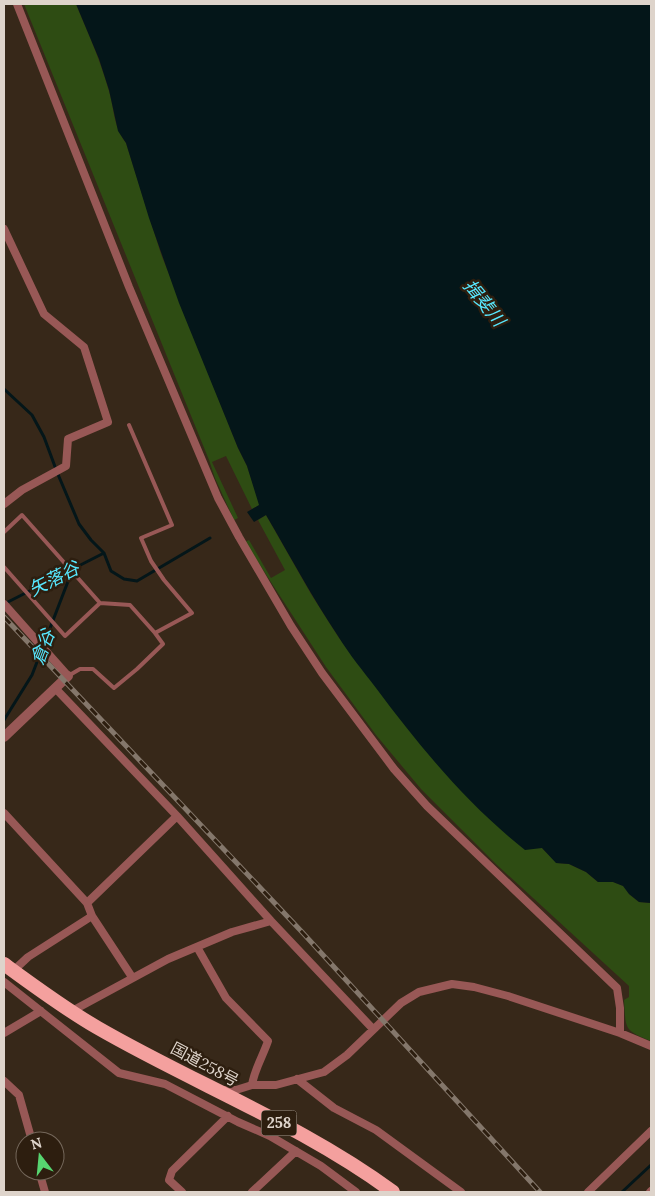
<svg xmlns="http://www.w3.org/2000/svg" width="655" height="1196" font-family="Lora,'Noto Sans JP',serif">
  <rect width="100%" height="100%" fill="#372819"/>
  <path fill="#2e4c13" d="M24,4h52c11,27 24,55 32,84 7,21 4,36 18,55l35,111 77,194 9,18 13,39 -8,4 -26,-53 -14,6 26,56 -4,2 -19,-42 -6,-18z
    M266,515l45,79 28,44 193,210h10l15,15 12,1 17,8 12,10h15l11,4 5,8 10,8 12,1v138c-28,-11 -25,-12 -27,-41l5,-3v-11l-132,-121 -76,-76 -45,-54 -50,-68 -81,-125 4,-2 22,38 14,-8 -27,-50z"/>
  <path fill="#041619" d="M76,4h575v899l-12,-1 -10,-8 -6,-8 -10,-4h-15l-12,-10 -17,-8 -13,-1 -14,-15 -17,2c-58,-46 -105,-103 -149,-162 -13,-17 -27,-34 -38,-52 -26,-39 -48,-80 -72,-121l-12,7 -7,-10 12,-7 -12,-39 -9,-18 -59,-145 -30,-85 -23,-75 -8,-12 -9,-41 -10,-31z"/>
  <g fill="none" stroke-linecap="round" stroke-linejoin="round">
    <path stroke="#041619" stroke-width="3" d="M4,389l28,26 12,22 13,35 22,52 12,16 13,13 7,18 13,8 13,2 73,-43
      M4,604l100,-51
      M4,720l28,-45 40,-104
      M622,1192l29,-27"/>
    <path stroke="#985856" stroke-width="4" d="M129,425l43,100 -31,13 10,23 13,19 28,33 -37,20
      M4,532l18,-17 78,88 30,2 25,28 8,11 -26,25 -23,19 -21,-19h-13l-12,7
      M4,567l61,69 35,-33"/>
    <path stroke="#985856" stroke-width="8" d="M17,4l112,283 89,211 21,39 52,89 31,47 72,96 33,37 190,182 3,20v25
      M4,229l40,85 40,33 24,75 -40,17 -2,27 -44,24 -18,14
      M4,604l64,72
      M56,689l121,127 94,105 102,108
      M4,813l83,90 5,13 40,61
      M87,903l90,-87
      M197,947l29,51 42,43c-5,15 -14,29 -16,44
      M13,971l15,-14 64,-41
      M4,982l115,91 46,11 73,38 32,14 51,30 35,26
      M72,1011l96,-52 64,-27 39,-11
      M4,1033l37,-22
      M297,1079l37,29 42,22 85,62
      M4,1081l15,14 13,46
      M223,1090h13l16,-5h24l48,-13 23,-17 54,-52 18,-11 33,-8 22,3 34,9 112,37 31,13
      M39,1171l6,21
      M182,1192l-13,-12 3,-9 56,-55
      M252,1192l44,-41
      M588,1192l63,-61
      M650,1192l1,-1"/>
    <path stroke="#985856" stroke-width="10" d="M4,737l64,-61"/>
    <path stroke="#f4a09e" stroke-width="14" d="M4,964c30,22 61,45 94,64 97,56 204,97 295,164"/>
    <defs>
      <path id="rail" d="M4,617l298,315 238,260"/>
    </defs>
    <use href="#rail" stroke="#84776b" stroke-width="5"/>
    <use href="#rail" stroke="#2d1e0f" stroke-width="3" stroke-dasharray="9" stroke-linecap="butt"/>
  </g>
  <g text-anchor="middle" stroke-width="5" stroke-linejoin="round" paint-order="stroke">
    <rect fill="#2d1e0f" stroke="#a99d93" stroke-width="1" x="261.5" y="1110.5" width="35" height="25" rx="4"/>
    <g font-size="15" font-weight="bold" fill="#ded4cb">
      <text x="279" y="1128">258</text>
    </g>
    <g font-size="16" fill="#ded4cb" stroke="#2d1e0f">
      <text transform="translate(205 1064) rotate(28)" y="6">国道258号</text>
    </g>
    <g font-size="18" font-style="italic" fill="#57e8ff" stroke="#2d1e0f">
      <text transform="translate(484 303) rotate(51)" y="6">揖斐川</text>
      <text transform="translate(54 579) rotate(-27)" y="6">矢落谷</text>
      <text transform="translate(43 647) rotate(-69)" y="6">倉谷</text>
    </g>
  </g>
  <rect width="655" height="1196" fill="none" stroke="#ded4cb" stroke-width="10"/>
  <g transform="translate(40 1156) rotate(344)"><circle r="24" fill="#2d1e0f" stroke="#74675a"/>
  <path d="M0-4L9 19L0 12L-9 19Z" fill="#57d570"/>
  <text y="-8" font-size="14" font-weight="bold" text-anchor="middle" fill="#ded4cb">N</text>
  </g>
</svg>
